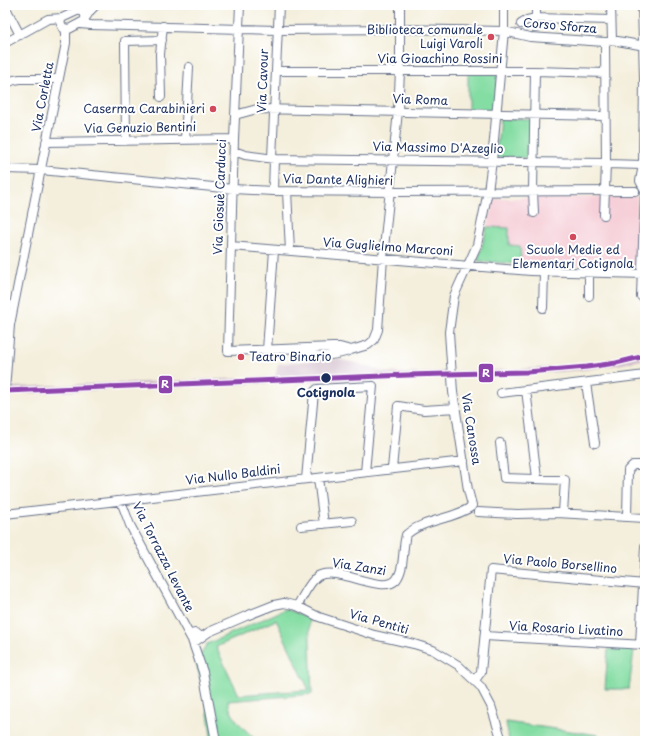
<svg xmlns="http://www.w3.org/2000/svg" width="650" height="746" font-family="'Playpen Sans',sans-serif">
  <rect width="100%" height="100%" fill="#fff"/>
  <filter id="ink" filterUnits="userSpaceOnUse"><feTurbulence type="fractalNoise" baseFrequency=".025" numOctaves="2"/><feDisplacementMap in="SourceGraphic" scale="8" xChannelSelector="R" yChannelSelector="G"/><feConvolveMatrix kernelMatrix="1 2 1 2 8 2 1 2 1" color-interpolation-filters="sRGB"/></filter>
  <filter id="wash" filterUnits="userSpaceOnUse"><feTurbulence type="fractalNoise" baseFrequency=".012" numOctaves="4" result="noise"/><feDisplacementMap in="SourceGraphic" scale="16" xChannelSelector="R" yChannelSelector="G"/><feGaussianBlur stdDeviation="0.9" result="paint"/><feColorMatrix in="noise" values="0 0 0 0 0 0 0 0 0 0 0 0 0 0 0 0 0 1.4 0 .05"/><feComposite in="paint" operator="in"/></filter>
  <g filter="url(#wash)">
    <rect width="100%" height="100%" fill="#f4efdc"/>
    <path fill="#f6cfd8" d="M637,197v70l-116,-3 -1,-18 -11,-1 -22,-18 8,-29z"/>
    <path fill="#d1bdca" d="M645,354v5l-22,5 -39,6 -66,5 -64,1v-4l125,-6z
      M338,359l22,5 24,8 17,1h24l21,-2 1,6 -22,2 -209,6 -208,9 1,-7 266,-10 3,-13 17,-2z"/>
    <path fill="#84dda3" stroke="#508680" fill-rule="evenodd" d="M468,72h30l-4,39 -26,-1z
      M500,118l31,1 -1,39 -34,-1z
      M487,227l22,1v17l11,1 1,18 -43,-3z
      M286,609l23,9 3,76 -84,7c3,18 16,27 29,40h-46c-1,-26 -8,-53 -15,-78l11,-19zM276,620l33,70 -70,5 -23,-48z
      M608,649l26,1 -5,39h-24z
      M506,722l92,13 9,6h-98z"/>
  </g>
  <g filter="url(#ink)">
    <g fill="none" stroke-linecap="round" stroke-linejoin="round">
      <defs>
        <path id="minor" d="M240,5l-6,134 -6,212 105,-4h7l11,3 17,-5 6,-5 4,-10 5,-72 15,-147 2,-39v-67
          M536,5v13l75,2
          M611,5l1,35
          M642,5l2,73 -1,87 -3,16 5,9
          M5,11l2,-1 13,25
          M77,11c7,-1 10,4 7,10l-15,8 -6,-1 -3,-6 2,-4z
          M86,17l4,-6 6,-6
          M80,24l11,1 186,5 123,-1 104,2 26,6 75,5 7,-2 33,6
          M521,24l6,-4 9,-2
          M5,43l43,-24 14,-1
          M276,71h259l70,2
          M5,84l9,-4 6,-1h38
          M161,97l-1,-43 3,-28
          M235,115l22,-6 348,7
          M185,140l4,-73
          M126,141l-1,-100 37,-1
          M46,142l188,-3
          M234,151l11,4 29,4 332,4 1,1 36,1
          M272,158l7,-153
          M5,169l36,1 192,19 40,2 123,1 239,-1
          M273,191l1,-32
          M287,191l3,60
          M534,213l-1,-22 2,-120
          M604,215l2,-52 -1,-121
          M231,246l300,25 114,3
          M589,296v-22
          M641,296l4,-106
          M543,308l1,-36
          M297,349c2,1 5,4 8,5 12,4 34,1 46,-4
          M267,350l7,-100
          M586,383l9,60
          M5,390l5,-65 56,-282v-11l-2,-4
          M526,390l11,88
          M501,393l144,-18
          M500,443l4,35 61,2 -2,33
          M392,469l6,-63 26,4 32,-2
          M318,478l6,46
          M306,479l8,-87 3,-3 56,-3 -8,86
          M121,501l9,24 61,113
          M472,505l-4,-15 -15,-98 -4,-60 5,-36 23,-51 11,-54 4,-30 12,-130v-26
          M478,512l39,2 40,-1 88,5
          M5,514l459,-53
          M627,517l1,-47 5,-5h12
          M301,526l51,-5
          M297,606c6,-9 12,-24 21,-30 20,-11 64,19 78,4 9,-11 6,-31 10,-45 17,-16 46,-15 65,-28
          M191 637a4 4 0 1 1 8 0a4 4 0 1 1-8 0Z
          M485,636l160,9
          M199,639l10,-7 37,-16 28,-11 10,-2 13,3 22,11 55,18 40,9 19,6 25,15 23,22 10,19 11,35
          M192,640l11,32 13,69
          M640,645l5,-99
          M475,680l6,-8 10,-102 154,14"/>
      </defs>
      <use href="#minor" stroke="#67728a" stroke-width="10"/>
      <use href="#minor" stroke="#fff" stroke-width="8"/>
      <defs>
        <path id="rail-1" d="M5,391l403,-16 119,-3 60,-5 29,-4 29,-7"/>
      </defs>
      <use href="#rail-1" stroke="#fff" stroke-width="8"/>
      <use href="#rail-1" stroke="#8e44ad" stroke-width="5"/>
    </g>
  </g>
  <g fill="#d1495b" stroke="#fff" stroke-width="1.5">
    <circle cx="491" cy="37" r="4"/>
    <circle cx="213" cy="109" r="4"/>
    <circle cx="573" cy="237" r="4"/>
    <circle cx="241" cy="357" r="4"/>
  </g>
  <circle fill="#1b2f5e" stroke="#fff" stroke-width="1.5" cx="326" cy="378" r="5.5"/>
  <g text-anchor="middle" stroke-width="4" stroke-linejoin="round" paint-order="stroke">
    <g font-size="12" fill="#1b2f5e" stroke="#fff">
      <text transform="translate(560 26) rotate(5)" y="4">Corso Sforza</text>
      <text x="440" y="63">Via Gioachino Rossini</text>
      <text transform="translate(263 81) rotate(-88)" y="4">Via Cavour</text>
      <text transform="translate(43 97) rotate(-79)" y="4">Via Corletta</text>
      <text transform="translate(420 100) rotate(2)" y="4">Via Roma</text>
      <text transform="translate(140 128) rotate(-1)" y="4">Via Genuzio Bentini</text>
      <text transform="translate(438 148) rotate(1)" y="4">Via Massimo D'Azeglio</text>
      <text transform="translate(338 180) rotate(1)" y="4">Via Dante Alighieri</text>
      <text transform="translate(220 197) rotate(-88)" y="4">Via Giosuè Carducci</text>
      <text transform="translate(388 247) rotate(4)" y="4">Via Guglielmo Marconi</text>
      <text transform="translate(471 429) rotate(81)" y="4">Via Canossa</text>
      <text transform="translate(233 475) rotate(-7)" y="4">Via Nullo Baldini</text>
      <text transform="translate(163 557) rotate(63)" y="4">Via Torrazza Levante</text>
      <text transform="translate(560 564) rotate(5)" y="4">Via Paolo Borsellino</text>
      <text transform="translate(359 567) rotate(9)" y="4">Via Zanzi</text>
      <text transform="translate(379 622) rotate(16)" y="4">Via Pentiti</text>
      <text transform="translate(566 629) rotate(3)" y="4">Via Rosario Livatino</text>
    </g>
    <g font-size="12" fill="#1b2f5e" stroke="#fff" text-anchor="end">
      <text x="483" y="34">Biblioteca comunale<tspan x="483" dy="14">Luigi Varoli</tspan></text>
      <text x="205" y="113">Caserma Carabinieri</text>
      <text x="573" y="254" text-anchor="middle">Scuole Medie ed<tspan x="573" dy="14">Elementari Cotignola</tspan></text>
      <text x="249" y="361" text-anchor="start">Teatro Binario</text>
    </g>
    <g font-size="12" font-weight="bold" fill="#1b2f5e" stroke="#fff">
      <text x="326" y="397">Cotignola</text>
    </g>
  </g>
  <g stroke="#fff" stroke-width="1.5">
    <rect x="478" y="363" width="16" height="20" rx="4" fill="#8e44ad"/>
    <rect x="158" y="375" width="15" height="19" rx="4" fill="#8e44ad"/>
  </g>
  <g font-size="11" text-anchor="middle" font-weight="bold" fill="#fff">
    <text x="486" y="377">R</text>
    <text x="165" y="388">R</text>
  </g>
  <rect width="650" height="746" fill="none" stroke="#fff" stroke-width="20"/>
</svg>
